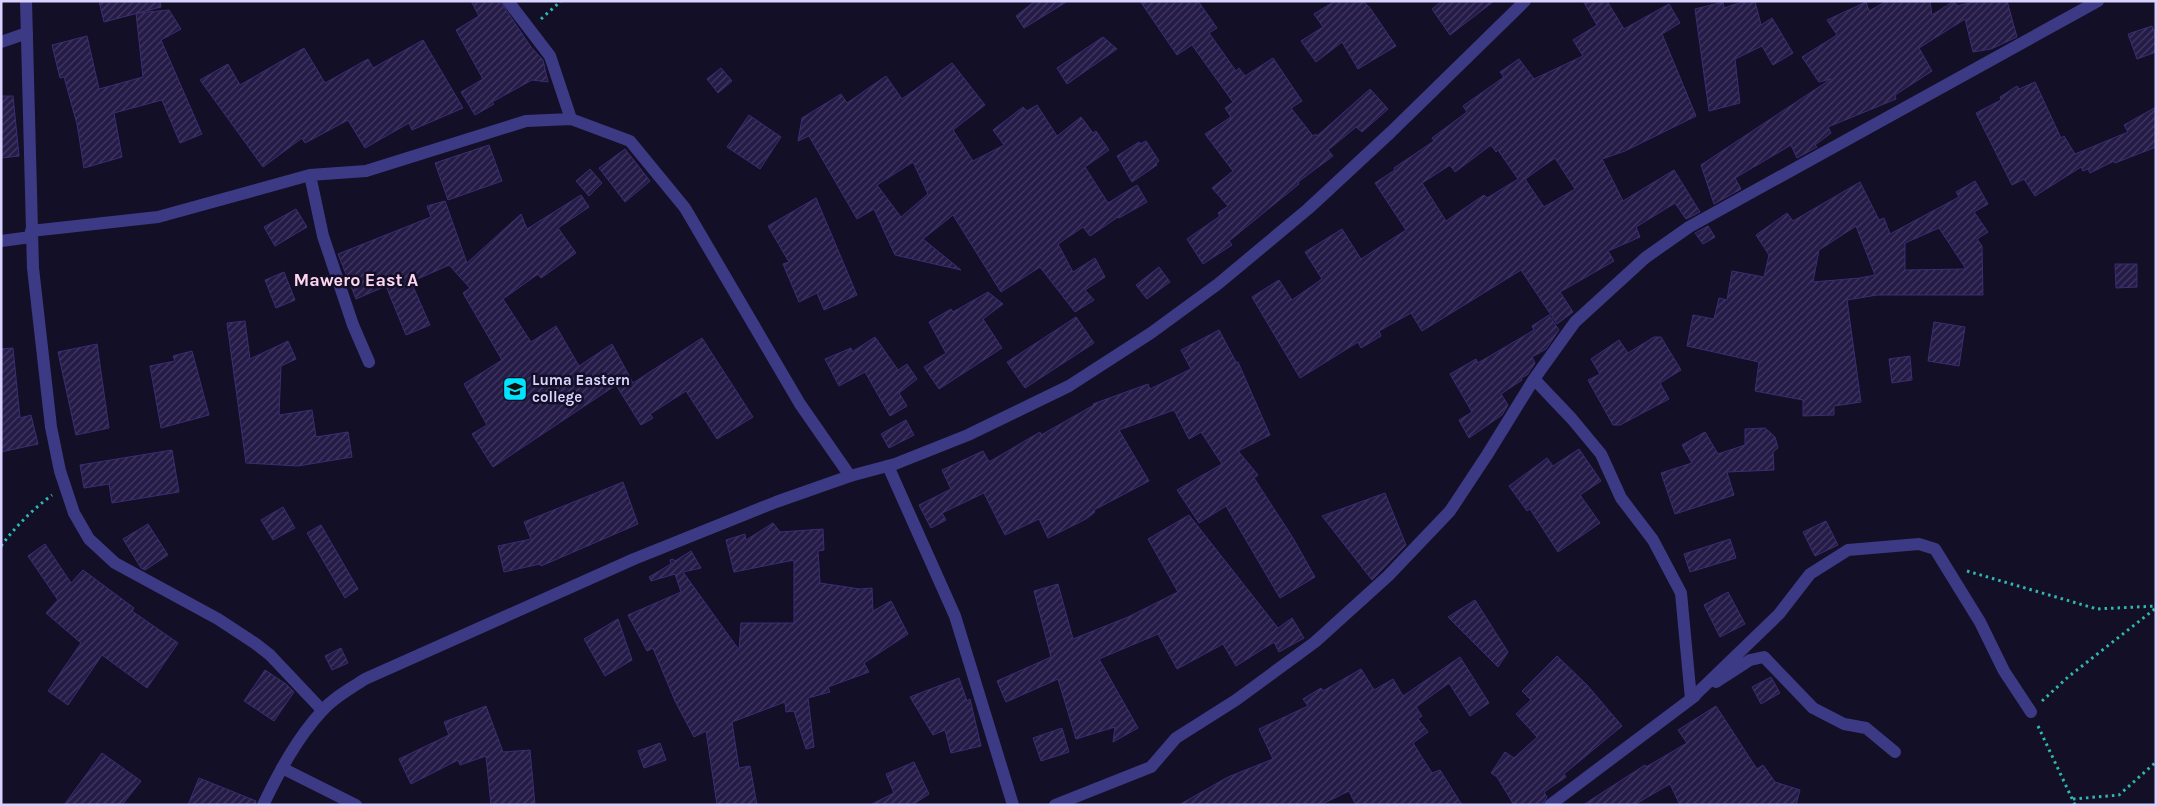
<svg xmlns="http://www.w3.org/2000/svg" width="2157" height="806" font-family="Karla,sans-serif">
  <defs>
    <pattern id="building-hatch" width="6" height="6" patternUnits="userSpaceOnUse" patternTransform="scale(1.25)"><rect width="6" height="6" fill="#241b47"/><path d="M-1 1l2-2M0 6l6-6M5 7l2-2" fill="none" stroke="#433b63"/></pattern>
  </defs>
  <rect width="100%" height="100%" fill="#130f26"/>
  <path fill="url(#building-hatch)" stroke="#3b2d73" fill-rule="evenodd" d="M99,1h61l1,6 -57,15z
    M471,1h29l31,46 12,13 5,22 -16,-2 -40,22 2,2 -19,11 -14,-23 22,-13 -27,-49 23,-14z
    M1035,1h33l-44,27 -8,-12z
    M1140,1h58l19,27 -8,5 27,38 3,-3 6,8 28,-18 29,43 -11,7 22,28 3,-2 1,2 53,-47 18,20 -26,23 -6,-5 -28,23 5,6 -35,26 1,2 -70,57 3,4 -29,19 -16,-25 33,-23 -2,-3 10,-7 -16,-18 21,-17 -28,-37 26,-17 -6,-9 8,-6 -41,-57 -15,10z
    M1335,1h28l7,7 26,38 -38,23 -16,-27 -26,20 -15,-21 22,-14 -9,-13z
    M1442,1h52l-44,34 -18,-26z
    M1583,1h24l17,28 45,-25 11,19 -18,11 34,82 -71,35 -23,8 21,42 51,-31 26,42 -14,7 -11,-16 -39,24 4,10 -32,14 6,10 -54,31 13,20 -16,12 -36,-54 -99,61 -11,-18 -32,18 2,5 -20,12 -3,-6 -58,36 -48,-81 27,-17 13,20 30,-21 -17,-27 37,-23 19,30 45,-29 -31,-47 20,-13 -1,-2 40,-27 -2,-3 35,-26 -4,-6 41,-29 -4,-5 19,-13 15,20 49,-23 -10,-16 24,-15zM1491,145l5,7 2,-2 20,29 -31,19 -3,-3 -38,26 -24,-38 28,-18 5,7zM1555,158l20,31 -31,18 -19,-28z
    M1745,1h10l6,24 11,-7 21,35 -20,12 -11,-19 -27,13 5,44 -31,8 -14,-102 28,-7 1,6z
    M1887,1h43l2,14 22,-14 3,5 20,-5h30l10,36 -26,12 -18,3 -8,-33 -46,29 13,23 -37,24 1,4 -68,28 3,6 -16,12 2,2 -20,11 -6,-13 -56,33 6,11 -27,15 -13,-39 130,-86 -12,3 -17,-25 35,-22 -10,-15 39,-18 3,9z
    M169,10l12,19 -20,11 41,94 -22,9 -18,-43 -48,13 8,44 -38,11 -7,-44 -13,-47 -4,1 -8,-33 35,-9 12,53 44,-12 -7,-64z
    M2152,26l4,10v16l-19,7 -9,-25z
    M1103,37l14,12 -50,35 -10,-16z
    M423,40l40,68 -51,22 -3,-7 -44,25 -17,-28 -43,23 -3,-5 -39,29 -63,-87 28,-16 12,21 64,-37 21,35 43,-24 5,9z
    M952,63l33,42 -32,25 20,31 31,-16 -11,-15 30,-23 4,4 10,-6 20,31 24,-19 12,16 3,-2 13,19 -24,17 23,36 29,-18 10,17 -28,16 -1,-1 -28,19 -7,-9 -25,17 15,28 22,-14 10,19 -20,13 9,10 -19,12 -35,-45 -39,25 -48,-77 -30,24 38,31 -66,-15 -21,-46 -17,10 -48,-83 -11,5 4,-23 39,-24 6,9 39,-27 16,23zM913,162l15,32 -27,23 -24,-32z
    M721,68l11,13 -14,12 -11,-14z
    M2035,82l26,56 3,-2 11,18 53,-22 -4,-7 32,-18v40l-41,16 -1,-2 -24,12 -2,-4 -5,2 -2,-4 -46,29 -11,-17 -12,6 -36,-72 25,-13 -1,-3 17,-11 2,3z
    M1,96h12l6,60 -18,2z
    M749,115l32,22 -21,32 -33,-22z
    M1146,141l13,20 -3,2 1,2 -25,17 -15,-26 22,-14 1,2z
    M489,145l13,36 -54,19 -13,-37z
    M625,149l25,32 -25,21 -26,-34z
    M590,169l12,14 -13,13 -13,-15z
    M1975,181l13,23 -14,8 14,20 -11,7 5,7 1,49h-106l-30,5 14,102 -27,4v9l-31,1v-16l-48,-9 4,-29 -72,-16 6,-31 21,4 5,-21 8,2 5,-29 32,6 5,-22 -13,-20 31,-22 6,8 67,-39 19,38 5,-2 6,16 69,-37 -3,-5zM1856,226l19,49 -15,3 -47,4 6,-32zM1939,228l27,41 -61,1v-27z
    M581,195l8,12 -31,21 18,25 -35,25 -3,-4 -35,25 28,43 25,-16 23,40 33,-22 21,39 69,-45 51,79 -36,22 -31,-48 -36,23 3,4 -12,7 -25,-40 -123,82 -21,-33 15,-9 -23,-41 38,-24 -39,-67 7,-5 -21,-23 -38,17 19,43 -24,10 -20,-49 -30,13 -18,-45 93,-37 -4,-11 18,-5 22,62 54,-49 6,15z
    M816,198l41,97 -33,15 -7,-17 -18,9 -16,-38 6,-2 -21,-36z
    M296,209l11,18 -32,19 -11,-19z
    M1708,226l7,11 -12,7 -8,-11z
    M2115,264h22v23l-21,1z
    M1159,267l11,15 -23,17 -11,-14z
    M284,272l11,28 -19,8 -11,-28z
    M988,292l15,12 -20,15 19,29 -63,41 -15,-22 22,-14 -17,-31 22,-13 2,3z
    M1549,315l10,15 -13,19 -14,8 3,6 -8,12 -6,3 1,2 -21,14 7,11 -6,10 -33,23 -10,-18 13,-8 -22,-38 26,-15 2,4 56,-33 -2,-4z
    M1076,317l18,26 -69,45 -18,-26z
    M245,321l5,38 38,-18 8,18 -15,7 -2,49 33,-5 4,27 32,-5 4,25 -54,9 -52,-3 -19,-140z
    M1934,322l31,5 -6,39 -31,-5z
    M1219,330l17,32h2l32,73 -32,16 20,24 -4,3 39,60 22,39 -35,21 -54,-92 -27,17 -22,-33 45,-26 -21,-32 -12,7 -15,-29 -55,20 30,51 -55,29 1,2 -9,7 -38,19 -9,-19 -34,16 -21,-42 -42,20 4,7 -15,8 -12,-23 32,-16 -9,-19 41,-19 6,11 51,-30 1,3 53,-30 -1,-1 55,-20 2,5 41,-20 -10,-19z
    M875,337l23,33 9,-6 10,15 -18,14 8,13 -17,10 -25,-44 -26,14 -14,-27 26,-11 1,4z
    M1654,337h7l20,33 -21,13 9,16 -49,26h-7l-25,-45 12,-6 -9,-15 28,-19 9,13z
    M97,344l12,84 -33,7 -18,-83z
    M13,348l7,70 11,-3 7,29 -37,8v-103z
    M192,351l17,64 -48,13 -11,-62 25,-5 -2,-5z
    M1910,356l2,24 -20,3 -3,-24z
    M906,420l8,15 -25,13 -8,-14z
    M1765,428l10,9 3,11 -5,4 1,18 -47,2 7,23 -59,19 -14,-41 31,-10 -10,-18 23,-13 13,22 27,-9v-16z
    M1579,449l22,32 -21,14 20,28 -42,29 -28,-43 -3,2 -18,-25 38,-28 6,8z
    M172,450l7,42 -67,11 -3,-19 -25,4 -4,-23z
    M623,482l15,42 -97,42 -1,-2 -36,8 -6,-26 33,-7 -7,-17z
    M1385,493l21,52 -34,35 -50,-64z
    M283,507l12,21 -22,12 -12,-20z
    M1189,515l89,113 14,-10 12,20 -25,14 -5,-10 -38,24 -13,-22 -46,25 -19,-35 -59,25 39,69 -25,14 2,-15 -39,12 -18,-60 -52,23 -9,-21 54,-24 -17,-66 24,-7 15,55 55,-22 50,-25 -30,-53z
    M1826,521l12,24 -23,11 -12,-24z
    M773,523l7,9 43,-3 1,21 -6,1 2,32 40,6 12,-1 1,23 18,-10 17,33 -44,29 5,9 -41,15 2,5 -22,6 6,49 -8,2 -12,-38 -8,1 -1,-10 -53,20 7,46 11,-2 7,39h-40l-11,-74 -12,6 -19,-36 -22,-53 -6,3 -19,-36 53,-23 -6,-18 -24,7 -2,-4 22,-13 -1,-4 3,-1 2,2 16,-10 10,17 -18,4 56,78 2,-27h53v-63l-60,12 -8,-32 19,-6 1,6z
    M148,524l20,31 -23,15 -4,-2 -18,-29z
    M321,525l37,64 -13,9 -38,-65z
    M1730,539l6,19 -46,14 -6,-18z
    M45,544l26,39 12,-13 51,38 -2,3 46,32 -31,45 -45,-33 -34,50 -20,-14 33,-48 -35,-30 12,-13 -30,-44z
    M1728,592l17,32 -25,13 -16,-32z
    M1475,600l33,52 -10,15 -50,-50z
    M618,619l14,41 -27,16 -21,-37z
    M341,648l7,15 -16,7 -7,-14z
    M1557,656l30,29 35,41 -58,48 2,3 -22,15 3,5 -5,8h-28l-17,-28 -6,-4 14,-21 9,6 23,-21 -21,-23 15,-14 -9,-9z
    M1460,657l29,46 -19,13 -21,-33 -33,24 6,9 -4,3 10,13 -15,11 19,30 8,-3 22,35h-106l-7,-14 -29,14h-141l49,-28 45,-18 -14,-30 49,-23 -5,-7 18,-11 2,3 38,-22 13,21 19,-11 10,17z
    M265,670l21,14 8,8 -20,29 -30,-20z
    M1771,677l9,16 -19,11 -9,-17z
    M959,678l8,23 3,-2 11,47 -30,7 -6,-23 -12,5 -23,-38z
    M486,706l17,46 27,-2 5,55h-44l-5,-49 -26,9 -2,-5 -47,24 -12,-25 50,-24 -5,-13z
    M1716,706l41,63 6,-4 12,17 25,8 -4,15h-116l-10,-21 -36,21h-51l62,-40 1,2 41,-24 -9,-13z
    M1062,728l7,24 -28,9 -8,-23z
    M660,743l6,17 -22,8 -6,-17z
    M102,753l39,28 -19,24h-58z
    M914,762l15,32 -17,11h-42l24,-12 -8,-19z
    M199,778l57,23 -1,4h-67z"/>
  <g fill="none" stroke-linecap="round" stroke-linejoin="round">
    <path stroke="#2fb8b0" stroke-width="3" stroke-dasharray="2.5 4" stroke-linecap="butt" d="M541,19l20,-18
      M1,546c15,-20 31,-36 51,-51
      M1967,571l130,38 59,-3
      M2042,701l26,-24 88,-69
      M2038,726l37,79
      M2073,799l46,-4 37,-33"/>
    <path stroke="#3d3a85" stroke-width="12" d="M26,1l7,267 18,159 9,44 14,42 15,26 26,24 103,56 38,25 14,11 52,55
      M508,1l42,55 21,63
      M1,42l26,-9
      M310,175l13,61 30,89 16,37
      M31,231l127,-14 152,-42 56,-4 160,-50 45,-2 59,22 55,67 115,196 50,72
      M1,241l30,-4
      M1534,379l38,40 29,35 20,44 32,42 28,53 10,106 4,-3
      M888,466l67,150 58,189
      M1716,682l34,-22 14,-3 49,51 31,16 22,4 29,24
      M282,768l74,37
      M1055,805l96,-38 25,-29 60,-38 79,-58 73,-66 62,-65 37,-56 47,-76 41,-57 70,-64 44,-31 409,-226
      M1550,805l141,-106 88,-85 31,-40 38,-24 71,-6 16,5 45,73 24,49 27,41"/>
    <path stroke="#3d3a85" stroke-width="12" d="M263,805c16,-33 34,-67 59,-94 12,-14 28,-22 43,-32l269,-120 142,-57 74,-26 45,-12 73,-29 101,-49 82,-53 67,-49 90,-75 83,-77 134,-131"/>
  </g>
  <defs>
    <symbol id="school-square" viewBox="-11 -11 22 22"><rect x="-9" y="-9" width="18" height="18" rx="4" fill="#00e5ff" stroke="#130f26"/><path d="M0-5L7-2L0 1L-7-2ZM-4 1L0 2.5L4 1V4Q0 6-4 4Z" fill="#111"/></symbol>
  </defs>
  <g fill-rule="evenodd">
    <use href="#school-square" x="501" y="375" width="28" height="28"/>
  </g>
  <g text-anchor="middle" stroke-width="5" stroke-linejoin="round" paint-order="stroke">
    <g font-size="15" font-weight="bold" fill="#d9d4ff" stroke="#130f26" text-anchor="start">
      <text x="532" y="385">Luma Eastern<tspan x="532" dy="17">college</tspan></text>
    </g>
    <g font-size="18" font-weight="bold" fill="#ffd6f0" stroke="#130f26">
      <text x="356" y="286">Mawero East A</text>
    </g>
  </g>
  <rect width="2157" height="806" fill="none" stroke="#d9d4ff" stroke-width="5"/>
</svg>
